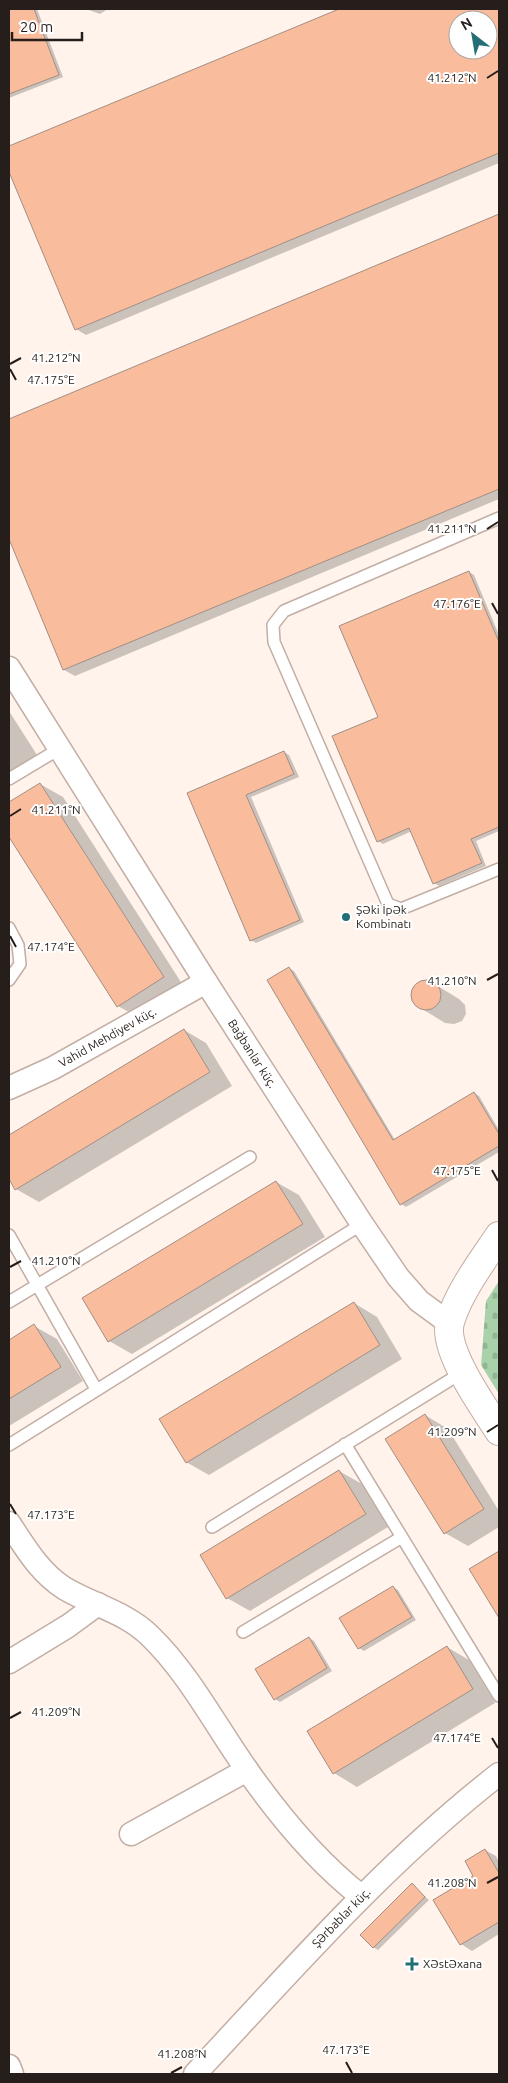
<svg xmlns="http://www.w3.org/2000/svg" width="508" height="2083" font-family="Ubuntu,sans-serif">
  <defs>
    <pattern id="cemetery-stones" width="16" height="16" patternUnits="userSpaceOnUse" patternTransform="scale(1.25)"><rect width="16" height="16" fill="#a9d2ab"/><path d="M2 7V4a2 2 0 0 1 4 0v3zM10 15v-3a2 2 0 0 1 4 0v3z" fill="#91b493"/></pattern>
  </defs>
  <rect width="100%" height="100%" fill="#fff3ec"/>
  <path fill="url(#cemetery-stones)" d="M499,1281v113l-18,-29 5,-64z"/>
  <path fill="#0003" fill-rule="evenodd" d="M9,9h28l26,68 -54,21z
    M86,9h22l-8,5z
    M342,9h157v154l-413,172 -10,-6 -67,-161v-20zM458,20h30v30h-30z
    M499,216v283l-424,177 -11,-6 -55,-134v-116z
    M469,572l5,3 25,60v196l-23,10 10,25 -47,20 -5,-3 -22,-52 -29,13 -5,-3 2,-124z
    M9,711l28,44 -28,17z
    M284,752l5,3 10,22 -48,20 53,125 -48,21 -5,-3 -62,-147z
    M40,784l23,13 123,193 -45,29 -23,-13 -109,-172v-30z
    M289,968l5,3 101,169 79,-47 5,3 20,34v22l-93,55 -5,-3z
    M425,981l8,2 26,16 6,6 1,9 -4,7 -8,3 -9,-1 -26,-16 -6,-6 -1,-9 5,-7z
    M184,1030l22,13 26,43 -193,116 -23,-13 -7,-13v-40z
    M276,1182l23,13 26,42 -193,117 -23,-13z
    M354,1303l23,14 25,42 -193,116 -23,-13z
    M34,1326l23,13 26,42 -74,45v-85z
    M425,1415l23,14 51,82v16l-31,19 -23,-13z
    M339,1471l23,13 26,43 -138,84 -23,-13z
    M499,1552v64l-28,-46z
    M393,1587l5,3 18,30 -52,31 -5,-3z
    M309,1638l5,3 18,30 -52,31 -5,-3z
    M447,1647l22,13 26,43 -138,84 -23,-14 -26,-42z
    M485,1850l11,6 3,6v72l-27,17 -11,-7 -26,-44 40,-23z
    M412,1885l17,15 -51,50 -5,-3z"/>
  <path fill="#f9bc9c" stroke="#a18f85" fill-rule="evenodd" d="M9,9h25l25,66 -50,19z
    M339,9h160v144l-424,177 -66,-158v-26zM458,20h30v30h-30z
    M499,214v275l-436,181 -54,-131v-120z
    M469,571l30,71v185l-28,12 11,24 -49,21 -24,-56 -32,14 -45,-106 46,-19 -39,-91z
    M284,751l10,23 -48,21 54,125 -50,21 -63,-148z
    M40,783l124,194 -47,30 -108,-170v-35z
    M289,967l104,173 81,-48 25,42v12l-99,59 -133,-225z
    M411 995a15 15 0 1 1 30 0a15 15 0 1 1-30 0Z
    M184,1029l26,43 -195,118 -6,-11v-44z
    M276,1181l27,43 -195,118 -26,-44z
    M354,1302l26,43 -194,118 -27,-44z
    M34,1324l27,43 -52,32v-59z
    M425,1414l59,95 -40,25 -59,-95z
    M339,1470l27,44 -140,85 -26,-44z
    M499,1551v67l-30,-49z
    M393,1586l19,31 -54,32 -19,-31z
    M309,1637l18,31 -53,32 -19,-31z
    M447,1646l26,43 -140,85 -26,-43z
    M485,1849l14,24v49l-39,23 -27,-45 40,-24 -8,-15z
    M412,1883l13,14 -52,51 -13,-13z"/>
  <g fill="none" stroke-linecap="round" stroke-linejoin="round">
    <defs>
      <path id="service" d="M499,518l-215,93 -11,14 1,17 114,262 13,5 98,-40
        M9,779l50,-30
        M9,928l9,17 2,19 -11,16
        M9,1235l87,154
        M9,1302l241,-145
        M345,1444l154,252
        M9,1445l353,-221
        M212,1527l251,-155
        M243,1632l159,-95"/>
      <g id="minor">
        <path id="s1" d="M9,668l197,314 156,242 36,53 21,24 30,22"/>
        <path id="s2" d="M9,1088l44,-20 153,-86"/>
        <path d="M9,1523c16,24 30,49 55,65 28,17 62,24 86,48 40,39 65,89 97,134 33,47 69,91 114,126"/>
        <path d="M9,1662l59,-36 30,-22"/>
        <path d="M131,1834l116,-64"/>
        <path d="M9,2066l3,8"/>
        <path id="s3" d="M195,2074c97,-104 191,-212 304,-300"/>
      </g>
      <path id="tertiary" d="M499,1236c-16,24 -41,57 -49,86 -8,28 34,85 49,109"/>
    </defs>
    <use href="#service" stroke="#c2aea4" stroke-width="14"/>
    <use href="#minor" stroke="#c2aea4" stroke-width="25"/>
    <use href="#tertiary" stroke="#c2aea4" stroke-width="30"/>
    <use href="#service" stroke="#fff" stroke-width="11"/>
    <use href="#minor" stroke="#fff" stroke-width="22"/>
    <use href="#tertiary" stroke="#fff" stroke-width="28"/>
  </g>
  <path fill="none" stroke="#251e1a" stroke-width="2" d="M487,78l11,-7M10,364l11,-6M10,369l6,11M487,529l11,-7M492,603l6,11M10,816l11,-7M10,936l6,11M487,980l11,-6M492,1170l6,11M10,1267l11,-6M487,1432l11,-7M10,1504l6,10M10,1718l11,-6M492,1738l6,10M487,1883l11,-6M346,2062l6,11M171,2073l11,-6"/>
  <g fill="#246f75" stroke="#fff" stroke-width="2">
    <circle cx="346" cy="917" r="5"/>
    <path d="M409.5 1956.5h5v5h5v5h-5v5h-5v-5h-5v-5h5z"/>
  </g>
  <g text-anchor="middle" stroke-width="4" stroke-linejoin="round" paint-order="stroke">
    <g font-size="12" fill="#251e1a" stroke="#fff" text-anchor="start">
      <text x="356" y="914">Şəki İpək<tspan x="356" dy="14">Kombinatı</tspan></text>
      <text x="423" y="1968">Xəstəxana</text>
    </g>
    <g font-size="12" fill="#251e1a" stroke="#fff">
      <text dy="4" stroke="none"><textPath href="#s2" startOffset="111">Vahid Mehdiyev küç.</textPath></text>
      <text dy="4" stroke="none"><textPath href="#s1" startOffset="456">Bağbanlar küç.</textPath></text>
      <text dy="4" stroke="none"><textPath href="#s3" startOffset="214">Şərbablar küç.</textPath></text>
    </g>
  </g>
  <g font-size="12" text-anchor="middle" fill="#251e1a" stroke="#fff" stroke-width="4" stroke-linejoin="round" paint-order="stroke">
    <text x="452" y="82">41.212°N</text>
    <text x="56" y="362">41.212°N</text>
    <text x="51" y="384">47.175°E</text>
    <text x="452" y="533">41.211°N</text>
    <text x="457" y="608">47.176°E</text>
    <text x="56" y="814">41.211°N</text>
    <text x="51" y="951">47.174°E</text>
    <text x="452" y="985">41.210°N</text>
    <text x="457" y="1175">47.175°E</text>
    <text x="56" y="1265">41.210°N</text>
    <text x="452" y="1436">41.209°N</text>
    <text x="51" y="1519">47.173°E</text>
    <text x="56" y="1716">41.209°N</text>
    <text x="457" y="1742">47.174°E</text>
    <text x="452" y="1887">41.208°N</text>
    <text x="346" y="2054">47.173°E</text>
    <text x="182" y="2058">41.208°N</text>
  </g>
  <rect width="508" height="2083" fill="none" stroke="#251e1a" stroke-width="20"/>
  <g transform="translate(473 35) rotate(329)"><circle r="24" fill="#ffffff" stroke="#a8a5a3"/>
  <path d="M0-4L9 19L0 12L-9 19Z" fill="#246f75"/>
  <text y="-8" font-size="14" font-weight="bold" text-anchor="middle" fill="#251e1a">N</text>
  </g>
  <path d="M12 32v8h70v-8" fill="none" stroke="#251e1a" stroke-width="2.5"/>
  <text x="20" y="32" font-size="15" fill="#251e1a" stroke="#ffffff" stroke-width="4" paint-order="stroke">20 m</text>
</svg>
